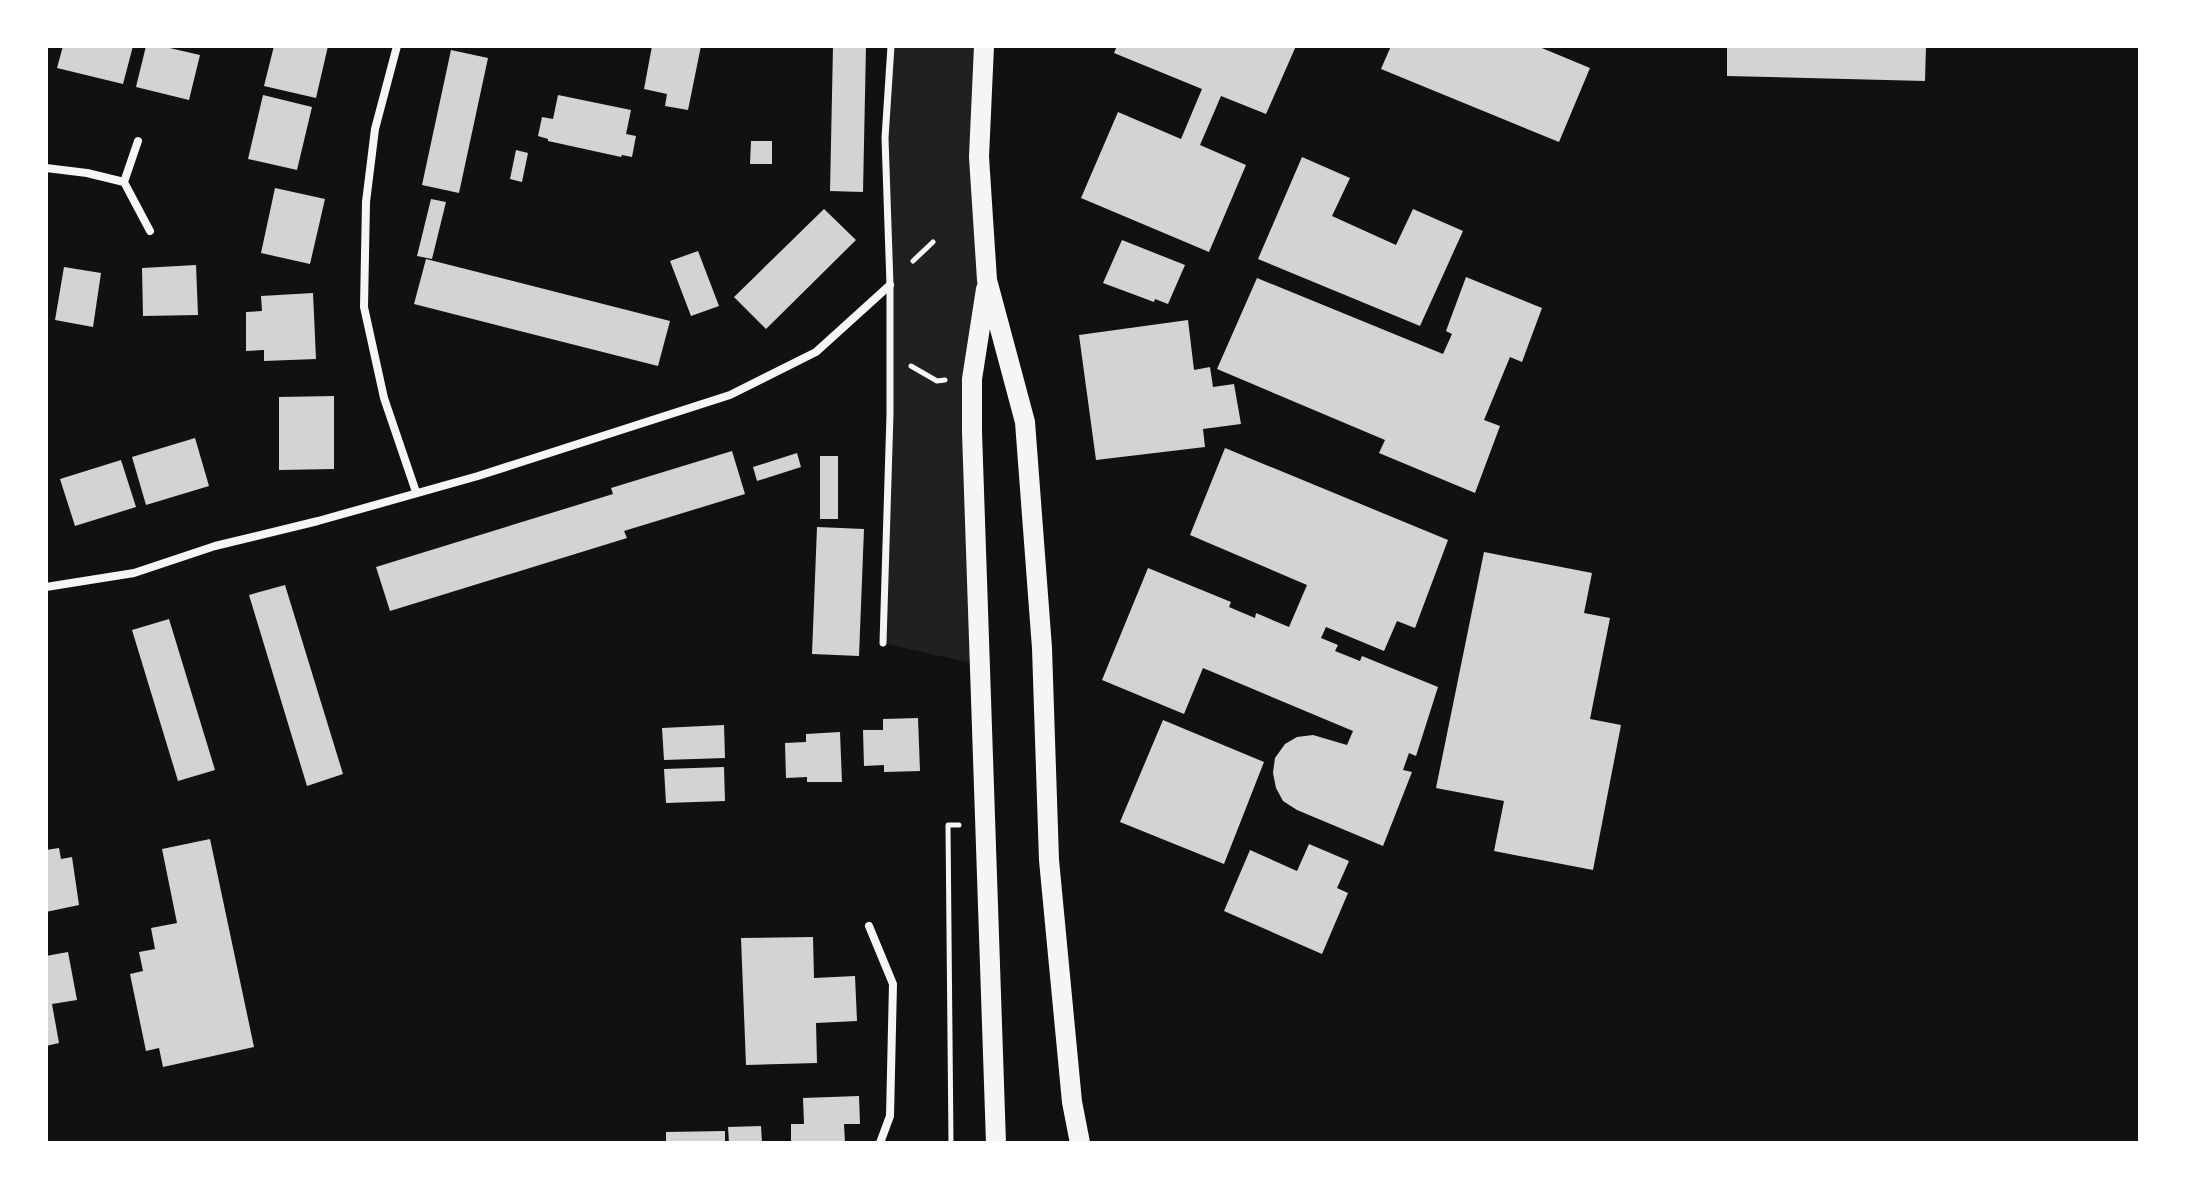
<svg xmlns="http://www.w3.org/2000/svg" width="2186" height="1189" font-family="'DM Sans',sans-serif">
  <rect width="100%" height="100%" fill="#111"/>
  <path fill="#202020" d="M891,46h93l3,234 -15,153 8,232 -97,-22 7,-229 -5,-276z"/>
  <path fill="#d3d3d3" d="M63,46h70l-10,38 -66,-16z
    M146,46h15l39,9 -11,45 -53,-13z
    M274,46h54l-12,52 -52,-12z
    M652,46h49l-13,64 -23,-4 2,-12 -23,-5z
    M833,46h33l-3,146 -33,-1z
    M1117,46h179l-30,68 -45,-18 -21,49 46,20 -37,87 -128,-54 37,-86 63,27 21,-50 -88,-36z
    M1391,46h146l53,22 -31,74 -178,-73z
    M1727,46h199l-1,35 -198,-5z
    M451,50l37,8 -29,135 -37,-8z
    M263,95l49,12 -15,63 -49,-11z
    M558,95l73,15 -5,24 10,2 -4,21 -10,-2 -1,2 -73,-16v-2l-10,-3 4,-19 11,2z
    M751,141h21v23h-22z
    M516,150l12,3 -6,29 -12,-3z
    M1302,157l48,21 -18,38 64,29 17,-36 50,22 -43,95 -162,-67z
    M275,188l50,11 -15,65 -49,-11z
    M431,199l15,3 -14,57 -15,-3z
    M824,209l32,31 -90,89 -32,-32z
    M1122,240l63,25 -17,39 -13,-5 -1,3 -51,-19z
    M698,251l21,55 -28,10 -21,-55z
    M426,259l244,62 -12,45 -244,-62z
    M196,265l2,50 -55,1 -1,-48z
    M64,267l37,6 -8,54 -38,-7z
    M1466,277l76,31 -20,54 -12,-5 -26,63 16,6 -25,67 -96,-40 6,-13 -168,-71 40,-91 186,76 9,-20 -6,-3z
    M313,293l3,66 -52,2v-11l-18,1v-39l16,-1 -1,-15z
    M1188,320l6,50 16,-3 3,20 21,-3 7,40 -38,5 2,18 -109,13 -17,-125z
    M334,396v73l-55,1v-73z
    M195,438l14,48 -63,19 -14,-48z
    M1225,448l223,92 -33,88 -18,-7 -13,30 -58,-24 -5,11 17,7 -3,6 25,10 2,-5 76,31 -22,69 -7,-3 -6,17 9,2 -29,74 -86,-36 -14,-9 -7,-13 -3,-15 2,-15 10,-14 12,-7 16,-2 34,10 6,-14 -150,-63 -19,46 -82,-34 46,-112 83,34 -2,5 26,11 1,-5 33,14 18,-42 -117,-50z
    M732,451l13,43 -121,37 3,7 -237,73 -14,-44 237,-73 -2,-6z
    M797,453l4,14 -44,14 -4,-14z
    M820,456h18v63h-18z
    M121,460l15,47 -61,19 -15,-47z
    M817,527l47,2 -5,127 -47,-2z
    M1484,552l108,21 -8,40 26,5 -20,101 31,6 -28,145 -99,-19 10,-50 -68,-13z
    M285,585l58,189 -36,12 -58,-191z
    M169,619l46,151 -37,11 -46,-151z
    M918,718l2,53 -36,1v-7l-20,1 -1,-36h20v-11z
    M1163,720l101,42 -40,102 -104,-42z
    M724,725l1,33 -61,2 -2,-32z
    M840,732l2,50h-35v-5l-21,1 -1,-35 21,-1v-8z
    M724,767l1,34 -59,2 -2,-34z
    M210,839l44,208 -91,20 -4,-19 -13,3 -16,-77 13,-3 -4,-19 16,-3 -4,-21 26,-5 -15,-74z
    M1309,844l40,17 -12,27 11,5 -26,61 -98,-43 26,-61 47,21z
    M59,848l2,11 11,-2 7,48 -33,7v-62z
    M813,937l1,41 41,-2 2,45 -41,2 1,40 -71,2 -5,-127z
    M68,952l9,48 -25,4 7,39 -13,3v-90z
    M859,1096l1,28h-16l1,19h-54v-19h13l-1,-26z
    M761,1126l1,17h-33l-1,-16z
    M725,1131v12h-59v-11z"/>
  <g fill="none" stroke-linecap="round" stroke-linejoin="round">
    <path stroke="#f5f5f5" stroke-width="5" d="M913,261l20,-19
      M911,366l26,15 8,-1
      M951,1143l-3,-318h11"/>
    <path stroke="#f5f5f5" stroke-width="7" d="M883,643l7,-229v-129l-5,-147 6,-92"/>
    <path stroke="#f5f5f5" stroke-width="8" d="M397,46l-22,83 -9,73 -2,105 20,91 32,94
      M138,141l-14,41 26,49
      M46,168l41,5 37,9
      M46,587l88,-14 81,-27 103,-25 160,-45 252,-81 86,-43 74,-67
      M869,926l24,58 -3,132 -10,27"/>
    <path stroke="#f5f5f5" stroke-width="20" d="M984,46l-5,111 8,123 38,142 17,226 7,212 23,242 8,41
      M986,289l-14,90v53l24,711"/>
  </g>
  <rect width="2186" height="1189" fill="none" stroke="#ffffff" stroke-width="96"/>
</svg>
